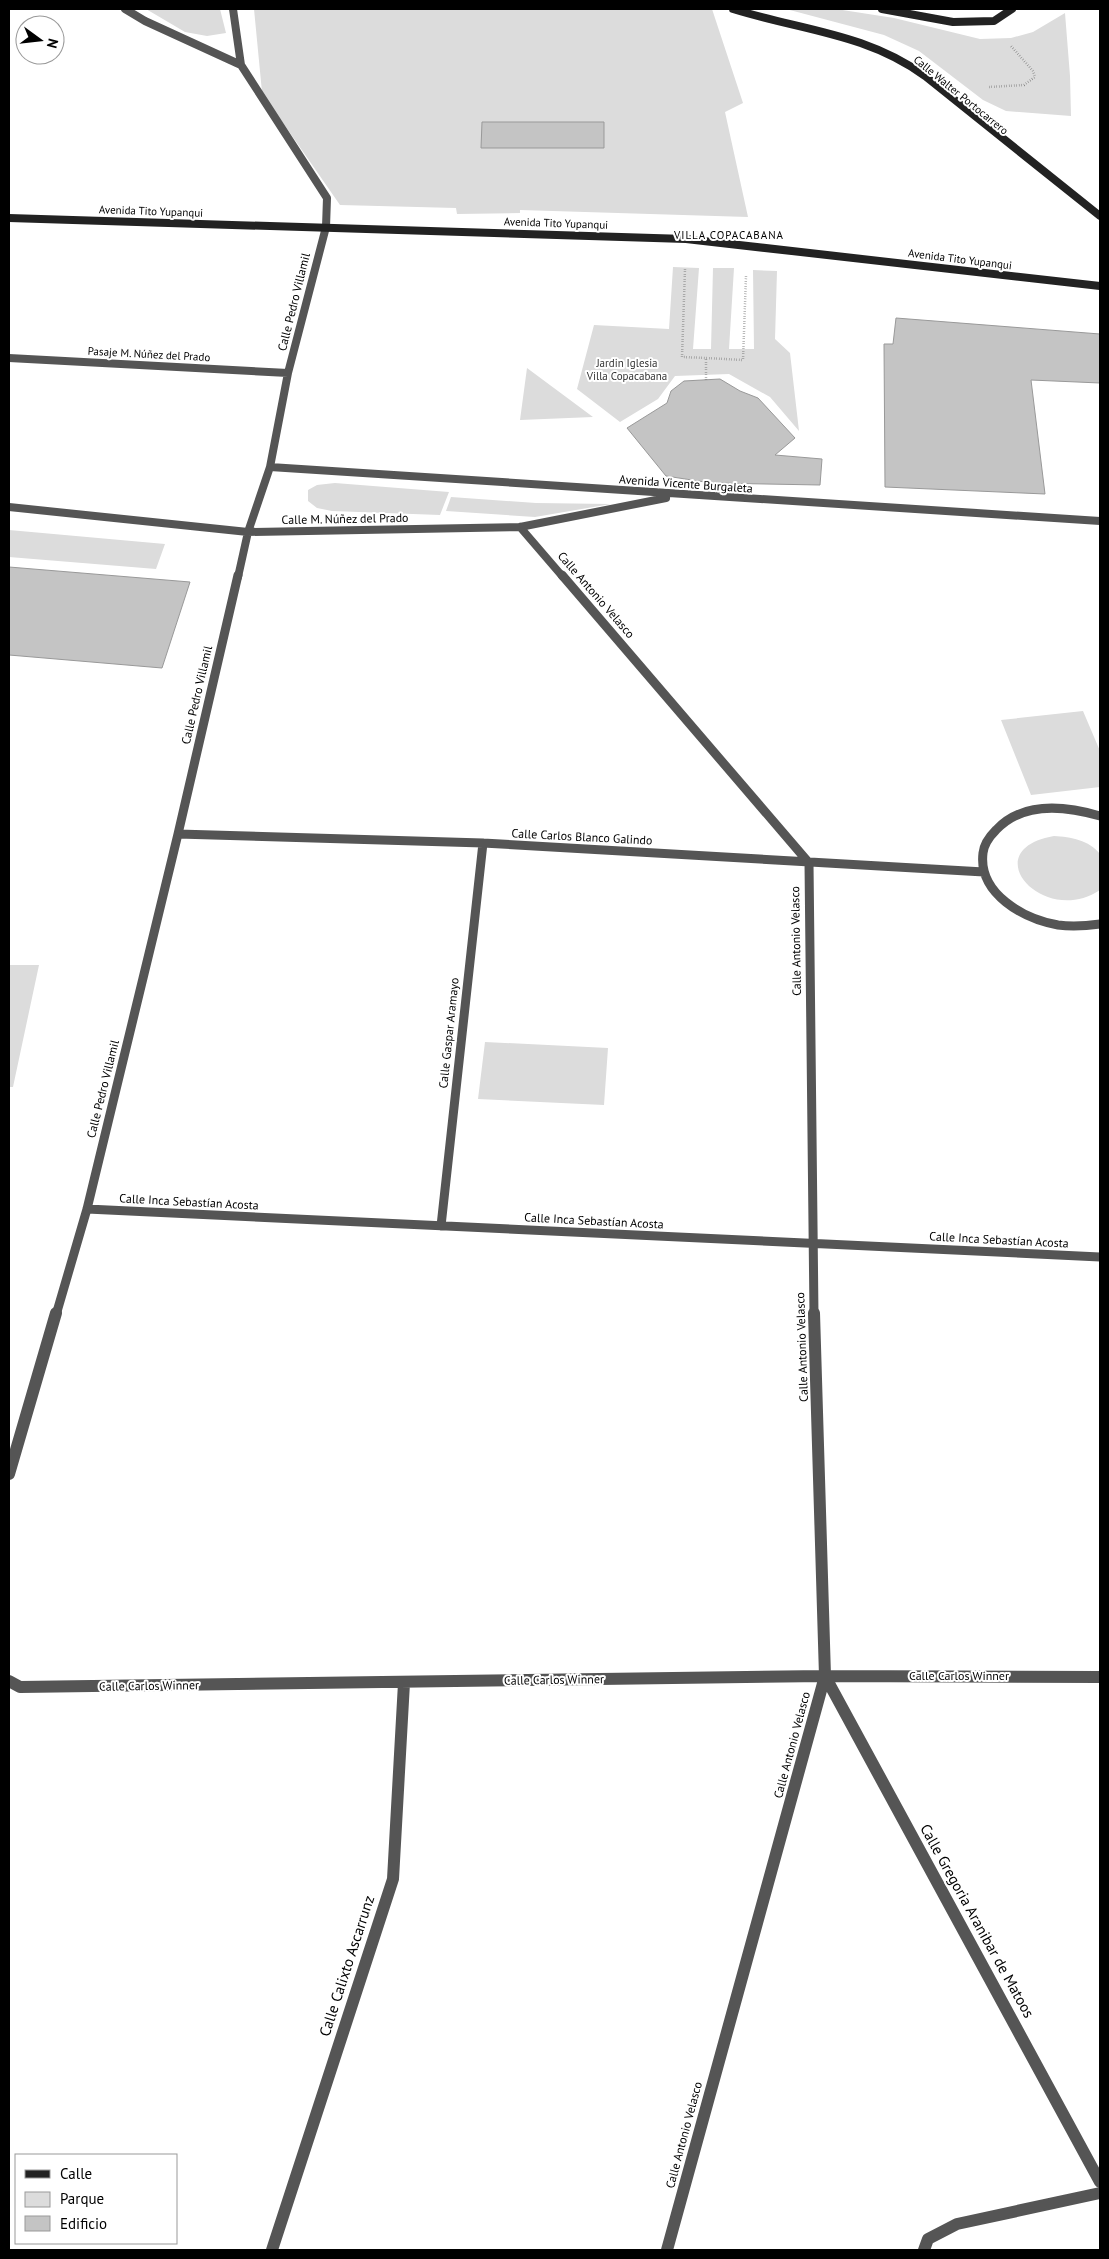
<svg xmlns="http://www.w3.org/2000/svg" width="1109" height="2259" font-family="'PT Sans',sans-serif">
  <rect width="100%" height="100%" fill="#fff"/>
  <path fill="#dcdcdc" d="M146,9h74l6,24 -19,3 -22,-4z
    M254,9h458l31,94 -18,9 23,105 -228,-7v3l-63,1 -1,-6 -116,-3 -59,-85h-7l-12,-28z
    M786,9h50l58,9 86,21 31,-1 22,-6 32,-19 5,63 1,40 -65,-5 -23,-11 -64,-49 -35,-16z
    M673,267l26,1 -6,81h18l2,-81h21l-5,81h25l-1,-79 24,1 -2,68 15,14 9,78 -29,-34 -41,-23 -54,2 -17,23 -38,23 -43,-33 17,-64 75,4z
    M527,368l66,49 -73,3z
    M335,483l114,9 -9,23 -108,-4 -15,-3 -9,-7v-11l9,-5z
    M451,497l85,6 75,1 -76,13 -89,-6z
    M9,530l156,14 -9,25 -147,-12z
    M1083,711l17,40v36l-69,8 -30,-75z
    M1054,836c17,1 35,4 46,18v36c-57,38 -126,-40 -46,-54z
    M9,965h30l-26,122h-4z
    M485,1042l123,6 -4,57 -126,-6z"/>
  <path fill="#c4c4c4" stroke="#999" d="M482,122h122v26h-123z
    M896,318l204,16v49l-69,-3 14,114 -160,-7 -1,-143h9z
    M720,379l20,12 18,7 37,40 -20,17 47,4 -2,26 -109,-2 -45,-7 -39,-48 40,-25 4,-12 13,-10z
    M9,567l181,15 -28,86 -153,-13z"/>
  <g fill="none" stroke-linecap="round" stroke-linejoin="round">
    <path stroke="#777" stroke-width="2.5" stroke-dasharray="0.5 2" stroke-linecap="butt" d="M989,87l35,-2 11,-8 -2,-6 -22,-25
      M685,269l-3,88 24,1
      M706,380v-22l37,2 3,-84"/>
    <path stroke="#555" stroke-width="12" d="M924,2250l4,-11 29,-15 143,-31"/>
    <path stroke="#555" stroke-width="8" d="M125,9l20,12 96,44 86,133 -1,29 -38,146 -18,94 -22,65 -10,45
      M233,9l8,56
      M9,358l279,15
      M270,467l830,54
      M9,507l239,25 272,-5 146,-29
      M520,527l43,50"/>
    <path stroke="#555" stroke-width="9" d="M562,575l247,288 5,452
      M1100,816c-34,-10 -77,-15 -104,14 -6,6 -12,14 -13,23 -5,41 41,66 75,72 14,2 28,1 42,-1
      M178,834l305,9 501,29
      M87,1209l1013,48
      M441,1226l42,-383
      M56,1315l31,-106 91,-375 60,-259"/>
    <path stroke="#555" stroke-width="12" d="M9,1474l47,-161
      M825,1676l275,506
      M9,1681l11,6 805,-11 275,1
      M272,2250l121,-371 11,-196
      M667,2250l158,-574 -11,-363"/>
    <path stroke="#222" stroke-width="8" d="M733,9c67,21 133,24 192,67l175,140
      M882,9l71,13 41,-1 18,-12
      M9,218l677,21 414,47"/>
  </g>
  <g text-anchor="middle" stroke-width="4" stroke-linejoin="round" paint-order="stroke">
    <g font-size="11" fill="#000" stroke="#fff">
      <text transform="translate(961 95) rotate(39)" y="4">Calle Walter Portocarrero</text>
      <text transform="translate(151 211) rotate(2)" y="4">Avenida Tito Yupanqui</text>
      <text transform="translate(556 223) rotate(2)" y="4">Avenida Tito Yupanqui</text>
      <text transform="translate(960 259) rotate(7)" y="4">Avenida Tito Yupanqui</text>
      <text transform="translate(149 354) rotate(3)" y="4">Pasaje M. Núñez del Prado</text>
    </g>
    <g font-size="11" letter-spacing="1" fill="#000" stroke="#fff">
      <text x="729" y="239">VILLA COPACABANA</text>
    </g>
    <g font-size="11" fill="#333" stroke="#fff">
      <text x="627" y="367">Jardin Iglesia<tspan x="627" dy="13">Villa Copacabana</tspan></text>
    </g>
    <g font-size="12" fill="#000" stroke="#fff">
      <text transform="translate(294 302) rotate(-76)" y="4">Calle Pedro Villamil</text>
      <text transform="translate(686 484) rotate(4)" y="4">Avenida Vicente Burgaleta</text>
      <text transform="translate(345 519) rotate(-1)" y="4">Calle M. Núñez del Prado</text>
      <text transform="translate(596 595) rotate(49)" y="4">Calle Antonio Velasco</text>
      <text transform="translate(197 695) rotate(-77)" y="4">Calle Pedro Villamil</text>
      <text transform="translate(582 837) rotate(3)" y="4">Calle Carlos Blanco Galindo</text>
      <text transform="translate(796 941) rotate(-91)" y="4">Calle Antonio Velasco</text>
      <text transform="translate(449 1033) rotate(-84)" y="4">Calle Gaspar Aramayo</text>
      <text transform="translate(103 1089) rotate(-76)" y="4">Calle Pedro Villamil</text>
      <text transform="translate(189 1202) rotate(3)" y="4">Calle Inca Sebastían Acosta</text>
      <text transform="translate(594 1221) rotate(3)" y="4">Calle Inca Sebastían Acosta</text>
      <text transform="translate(999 1240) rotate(3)" y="4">Calle Inca Sebastían Acosta</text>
      <text transform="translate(802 1347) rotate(-92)" y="4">Calle Antonio Velasco</text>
      <text x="959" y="1680">Calle Carlos Winner</text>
      <text transform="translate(554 1680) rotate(-1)" y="4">Calle Carlos Winner</text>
      <text transform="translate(149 1686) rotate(-1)" y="4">Calle Carlos Winner</text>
      <text transform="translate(792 1745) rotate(-75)" y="4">Calle Antonio Velasco</text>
      <text transform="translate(684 2135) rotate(-75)" y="4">Calle Antonio Velasco</text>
    </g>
    <g font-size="15" fill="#000" stroke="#fff">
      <text transform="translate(977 1921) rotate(61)" y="5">Calle Gregoria Aranibar de Matoos</text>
      <text transform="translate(347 1966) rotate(-72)" y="5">Calle Calixto Ascarrunz</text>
    </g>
  </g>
  <rect width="1109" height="2259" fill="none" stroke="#000000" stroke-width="20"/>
  <rect x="15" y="2154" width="162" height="90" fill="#ffffff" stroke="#999999"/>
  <rect x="25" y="2170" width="25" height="8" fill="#222222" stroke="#999999"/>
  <text x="60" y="2179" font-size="15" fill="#000000">Calle</text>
  <rect x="25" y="2192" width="25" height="15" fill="#dcdcdc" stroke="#999999"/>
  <text x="60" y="2204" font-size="15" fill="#000000">Parque</text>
  <rect x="25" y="2216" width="25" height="15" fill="#c4c4c4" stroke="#999999"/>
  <text x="60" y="2229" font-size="15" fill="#000000">Edificio</text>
  <g transform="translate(40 40) rotate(105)"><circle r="24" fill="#ffffff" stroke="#999999"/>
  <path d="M0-4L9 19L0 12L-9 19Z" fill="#000000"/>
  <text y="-8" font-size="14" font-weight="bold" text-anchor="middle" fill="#000000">N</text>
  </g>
</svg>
